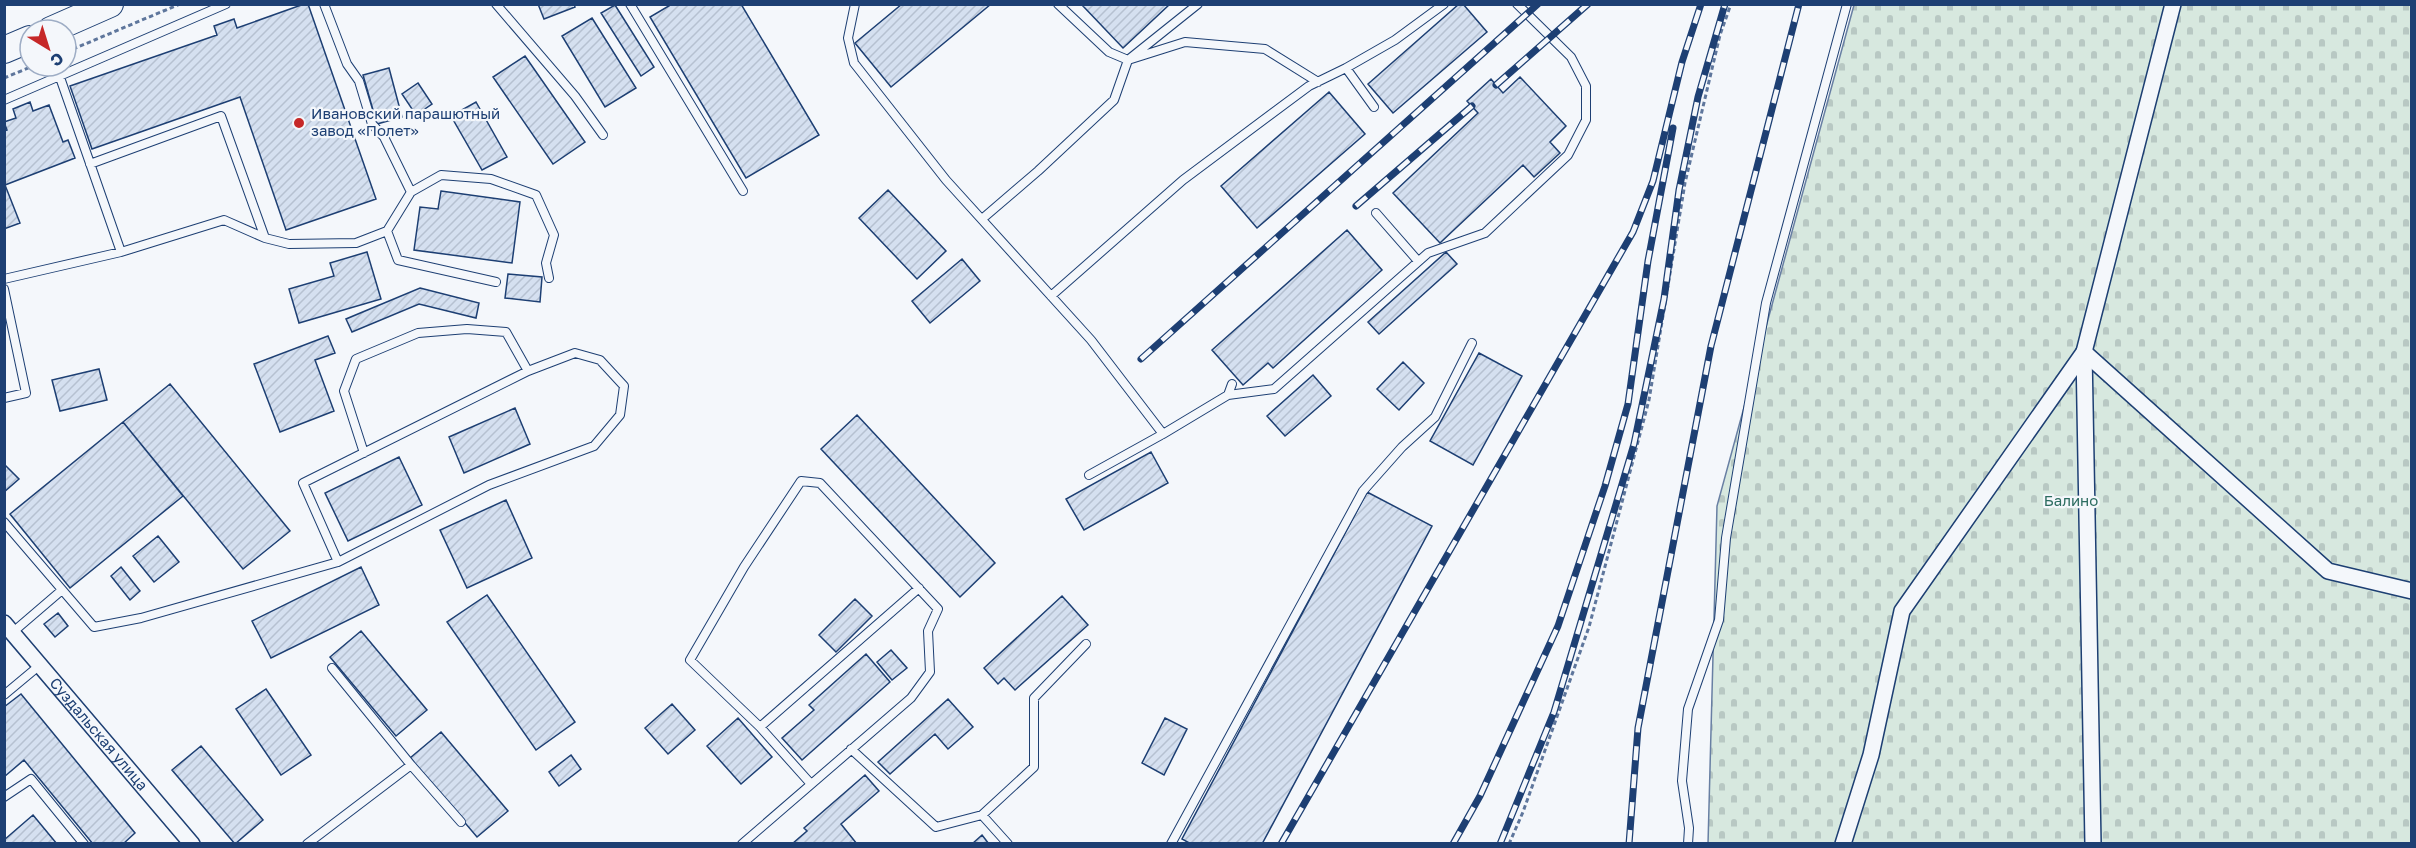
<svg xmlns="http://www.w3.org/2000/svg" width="2416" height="848" font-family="'Golos Text',sans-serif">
  <defs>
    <pattern id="cemetery-stones" width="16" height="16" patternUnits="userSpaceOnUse" patternTransform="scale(1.5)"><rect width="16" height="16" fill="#d7e8df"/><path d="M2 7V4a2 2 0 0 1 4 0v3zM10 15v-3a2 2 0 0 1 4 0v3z" fill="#b8c8c3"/></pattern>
    <pattern id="building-hatch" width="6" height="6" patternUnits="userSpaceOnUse" patternTransform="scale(1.5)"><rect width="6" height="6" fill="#d5e0f0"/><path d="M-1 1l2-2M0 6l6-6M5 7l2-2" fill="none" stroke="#b6c1d1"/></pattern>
  </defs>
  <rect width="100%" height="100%" fill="#f4f7fb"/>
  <path fill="url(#cemetery-stones)" stroke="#687fa3" stroke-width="1.5" d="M1854,5h557v838l-703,1 9,-338z"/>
  <path fill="url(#building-hatch)" stroke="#1d3f73" stroke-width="1.5" d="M304,4h4l68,195 -90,31 -46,-133 -148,52 -22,-63 147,-51 -3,-9 20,-7 3,9z
    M538,4h36l1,3 -31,12z
    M672,4h69l78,131 -73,43 -96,-161z
    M902,4h89l-100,83 -36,-44z
    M1085,4h85l-47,44 -40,-42z
    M1459,4h4l24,28 -94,81 -25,-29z
    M615,5l39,62 -13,9 -40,-63z
    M592,18l44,70 -31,19 -43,-71z
    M525,56l60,86 -32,22 -60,-87z
    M389,68l13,49 -25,7 -14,-49z
    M1520,77l46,49 -16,16 10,11 -26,24 -11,-12 -83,78 -47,-50 85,-80 -11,-12 24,-22 12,14z
    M418,83l14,21 -16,11 -14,-21z
    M1329,92l36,42 -108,94 -36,-42z
    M30,102l3,9 16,-6 14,37 5,-2 7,18 -70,27 15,38 -16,6v-98l3,-1 -3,-8 12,-4 -3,-9z
    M476,102l31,55 -25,13 -31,-54z
    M888,190l58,61 -29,28 -58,-61z
    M441,191l79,11 -8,61 -98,-13 6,-43 18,2z
    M1347,230l35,40 -109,98 -5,-5 -25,22 -31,-35z
    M367,252l14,47 -82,24 -10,-34 45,-13 -4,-13z
    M1446,252l11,12 -78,70 -11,-12z
    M962,259l18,22 -50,42 -18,-22z
    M508,274l34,3 -2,25 -35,-4z
    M420,288l59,15 -3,15 -57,-14 -67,28 -6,-13z
    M328,336l7,17 -20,7 19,51 -54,21 -26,-68z
    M1479,353l43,23 -49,89 -43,-24z
    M1403,362l21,21 -25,27 -22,-21z
    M99,369l8,31 -47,11 -8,-31z
    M1313,375l18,21 -46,40 -18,-20z
    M170,384l120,147 -47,38 -120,-147z
    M515,408l15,36 -66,29 -15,-36z
    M857,415l138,148 -35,34 -139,-148z
    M123,422l60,74 -113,92 -60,-74z
    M1151,452l17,31 -84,47 -18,-31z
    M399,457l23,48 -74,36 -23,-48z
    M6,466l13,13 -15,13v-24z
    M1367,492l65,34 -170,318h-71l-9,-5z
    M506,500l26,58 -65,30 -27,-58z
    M158,536l21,26 -25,20 -21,-26z
    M121,567l19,24 -10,9 -19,-24z
    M361,567l18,38 -108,53 -19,-37z
    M487,595l88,127 -39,28 -89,-128z
    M1062,596l26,29 -73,65 -11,-12 -6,6 -14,-16z
    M855,599l17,17 -36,36 -17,-17z
    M58,613l10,13 -13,11 -11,-13z
    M361,631l66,79 -31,26 -66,-79z
    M891,650l16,18 -15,12 -15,-18z
    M866,654l24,28 -88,78 -20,-22 32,-28 -5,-5z
    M266,689l45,66 -30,20 -45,-66z
    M21,694l114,139 -12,11h-30l-69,-84 -20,17v-70z
    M948,699l25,28 -25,22 -13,-15 -45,40 -12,-12z
    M672,704l23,26 -27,24 -23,-26z
    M738,718l34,39 -31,27 -34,-38z
    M1165,718l22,11 -23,46 -22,-12z
    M441,732l67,79 -31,26 -67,-79z
    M201,746l62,74 -28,24 -63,-74z
    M571,755l10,14 -22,17 -10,-14z
    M865,775l14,16 -38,33 16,20h-65l15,-13 -3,-3z
    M33,815l24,29h-53v-4z
    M982,835l7,9h-17z"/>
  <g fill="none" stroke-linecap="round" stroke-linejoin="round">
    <defs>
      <path id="lane" d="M324,4l23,60 12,17 13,43 12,13 27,55 30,-17 50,4 45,16 18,40 -8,28 3,15
        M496,4l79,92 28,39
        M630,4l113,187
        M855,4l-7,34 6,25 92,117 145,160 72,94 65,-39 4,-11
        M1198,4l-70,56 57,-18 80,7 53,33
        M56,66l65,186
        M1346,68l49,-28 49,-36
        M4,100l222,-96
        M90,164l131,-48 44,122
        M411,192l-24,39 11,29 98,22
        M1376,213l42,48
        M982,219l56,-48 76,-71 14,-40 -19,-8 -51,-48
        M4,279l117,-27 103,-32 41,18 24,6 67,-1 31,-12
        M4,289l22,104 -22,5
        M1051,296l132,-116 126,-94 37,-18 28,39
        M575,353l25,7 24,26 -4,29 -26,31 -105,39 -151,77 -35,-79 225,-112z
        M1228,395l46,-6 154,-136 57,-20 83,-78 18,-35v-34l-15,-29 -54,-53
        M364,453l-20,-62 12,-32 62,-26 49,-4 39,3 22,39
        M1089,475l74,-41
        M4,522l90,105 47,-9 197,-56
        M13,632l49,-42
        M4,695l36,-30
        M760,727l159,-139
        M851,749l85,78 46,-12 26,29
        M411,765l50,57
        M4,797l27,-18 53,65
        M982,815l52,-48v-69l52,-54
        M307,844l104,-79 -79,-97
        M742,844l169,-146 19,-26 -2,-41 10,-22 -118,-126 -19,-2 -57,86 -54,93 70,67 51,57
        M1171,844l192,-353 39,-44 33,-30 37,-74
        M1688,844l1,-16 -7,-47 6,-72 31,-89 7,-82 40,-235 81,-299"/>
      <g id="street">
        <path d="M2084,352l9,492"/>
        <path d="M2084,352l244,219 84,20"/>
        <path id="s1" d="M4,623l188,221"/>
        <path d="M1843,844l28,-89 31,-144 182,-259 89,-348"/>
      </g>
      <path id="primary" d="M51,30l59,-26
        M4,50l26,-11"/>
    </defs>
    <use href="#lane" stroke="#1d3f73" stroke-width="10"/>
    <use href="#street" stroke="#1d3f73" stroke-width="18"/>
    <use href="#primary" stroke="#1d3f73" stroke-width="28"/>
    <path stroke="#5e769c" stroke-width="3" stroke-dasharray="4.5 3" stroke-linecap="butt" d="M66,52l114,-48
      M4,78l29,-12
      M1509,844l14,-32 66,-185 60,-227 36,-217 35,-148 11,-31"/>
    <use href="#lane" stroke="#f4f7fb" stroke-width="8"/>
    <use href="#street" stroke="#f4f7fb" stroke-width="15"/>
    <use href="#primary" stroke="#f4f7fb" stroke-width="26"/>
    <defs>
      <path id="rail" d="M1496,85l92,-81
        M1356,206l116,-100
        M1141,359l397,-355
        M1281,844l352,-612 20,-51 29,-119 19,-58
        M1453,844l27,-48 78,-170 47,-140 23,-82 20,-143 25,-133
        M1500,844l54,-132 80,-268 30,-145 15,-109 19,-93 27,-93
        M1629,844l9,-116 73,-382 88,-342"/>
    </defs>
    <use href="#rail" stroke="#1d3f73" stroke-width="7"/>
    <use href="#rail" stroke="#f4f7fb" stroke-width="4.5" stroke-dasharray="14" stroke-linecap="butt"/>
  </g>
  <circle fill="#c62828" stroke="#f4f7fb" stroke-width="2" cx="299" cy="123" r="6"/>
  <g text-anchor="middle" stroke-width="4.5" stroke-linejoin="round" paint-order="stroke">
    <g font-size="15" fill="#1d3f73" stroke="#f4f7fb" text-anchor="start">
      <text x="311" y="119">Ивановский парашютный<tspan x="311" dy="17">завод «Полет»</tspan></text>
    </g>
    <g font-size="15" fill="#2c6c60" stroke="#f4f7fb">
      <text x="2071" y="506">Балино</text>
    </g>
    <g font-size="15" fill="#1d3f73" stroke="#f4f7fb">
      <text dy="5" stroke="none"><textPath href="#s1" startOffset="146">Суздальская улица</textPath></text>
    </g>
  </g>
  <rect width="2416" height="848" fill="none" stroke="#1d3f73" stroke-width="12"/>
  <g transform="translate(48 48) rotate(142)"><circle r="28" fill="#f4f7fb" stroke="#9eadc5" stroke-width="1.5"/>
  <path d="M0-4.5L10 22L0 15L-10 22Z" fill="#c62828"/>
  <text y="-9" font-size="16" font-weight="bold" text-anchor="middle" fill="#1d3f73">С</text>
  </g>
</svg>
